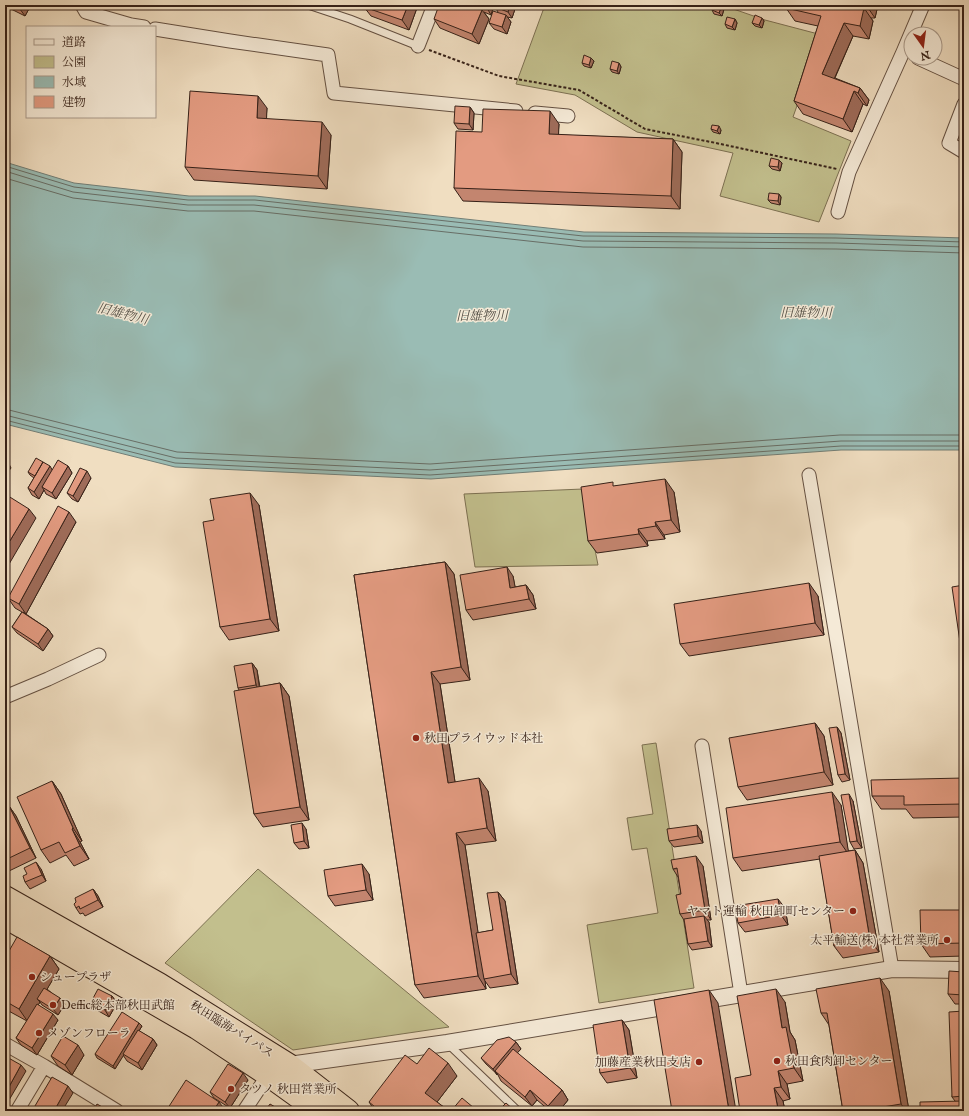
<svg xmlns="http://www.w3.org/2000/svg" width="969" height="1116" font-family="'IM FELL English','Noto Serif JP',serif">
  <rect width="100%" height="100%" fill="#f0dec1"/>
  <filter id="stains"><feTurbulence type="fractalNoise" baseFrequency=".005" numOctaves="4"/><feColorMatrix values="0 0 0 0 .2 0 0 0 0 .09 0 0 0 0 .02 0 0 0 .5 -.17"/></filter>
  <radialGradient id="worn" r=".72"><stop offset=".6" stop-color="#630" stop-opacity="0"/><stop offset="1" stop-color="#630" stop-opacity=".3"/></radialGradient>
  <path fill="#c2bf8d" stroke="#7c7052" d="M545,5h177l43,15 57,15 -29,82 58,24 -32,81 -99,-26 13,-43 -96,-21 -62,-37 -59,-11z
    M583,489l15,76 -123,2 -11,-73z
    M656,743l38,245 -95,15 -12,-78 71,-12 -11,-65 -15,2 -5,-32 26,-4 -11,-69z
    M258,869l191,158 -156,23 -128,-87z"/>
  <path fill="#9abcb4" stroke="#727e76" d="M5,162l69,21 115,13h66l329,36 252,2 128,4v212h-123l-410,29 -256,-12 -170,-43z"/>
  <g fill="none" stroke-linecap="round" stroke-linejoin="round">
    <path stroke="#686e66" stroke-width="1" d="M5,166l69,21 114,13h67l328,36 253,2 128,4
      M5,171l68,21 115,13h66l329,36 253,2 128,4
      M5,178l68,20 115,13h66l329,36 253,2 128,4
      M5,409l172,43 253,12 410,-29h124
      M5,415l171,43 254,12 411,-29h123
      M5,420l170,43 255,12 411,-29h123"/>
    <defs>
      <path id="service" d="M308,5l42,14 68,27
        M447,1043l71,68"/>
      <path id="minor" d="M82,5l4,7 45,13 13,2
        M155,29l75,12 98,14 6,38 182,18
        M418,46l16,-41
        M918,58l46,21
        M964,104l-15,39 15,9
        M535,113l33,3
        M838,212l11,-40 54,-120 20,-47
        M809,475l83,494
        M5,697l43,-18 51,-24
        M702,746l39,248
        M5,1044l39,22 73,45
        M17,1111l27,-45
        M244,1111l24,-36 6,-3"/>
      <path id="tertiary" d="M289,1065l158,-22 445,-74 72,1"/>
      <path id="trunk" d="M5,897l154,87 130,81 59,46
        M5,917l192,111 71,47 50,36"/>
    </defs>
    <use href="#service" stroke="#645042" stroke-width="9"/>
    <use href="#minor" stroke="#645042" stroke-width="15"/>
    <use href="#tertiary" stroke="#645042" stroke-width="18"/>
    <use href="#trunk" stroke="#362118" stroke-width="24"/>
    <path stroke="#362118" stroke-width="2" stroke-dasharray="3 2" stroke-linecap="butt" d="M429,50l70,26 80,14 66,39 71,14 121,26"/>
    <use href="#service" stroke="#f5ead7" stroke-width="7"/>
    <use href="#minor" stroke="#f5ead7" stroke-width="13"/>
    <use href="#tertiary" stroke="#f5ead7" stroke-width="16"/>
    <use href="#trunk" stroke="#f0dec1" stroke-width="22"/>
  </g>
  <path fill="#c3856f" stroke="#362118" d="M5,5h26l-6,11 -20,-10z
    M365,5h53l-9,25 -38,-14 -7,-9z
    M471,5h23l-3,10 -7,-3 5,7 -10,25 -39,-16 -6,-9z
    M495,5h21v1l-4,12 -5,-1 4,5 -4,12 -13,-5 -5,-6 9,-11 -3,-5z
    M722,5l2,4 -2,7 -8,-2 -2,-4z
    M786,5h92l-3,13h-4l2,3 -4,18 -16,-3 -18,42 25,10 9,12 -2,6 -4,-2 -11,28 -49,-18 -9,-13 24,-75 -23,-5 -9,-13z
    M762,18l2,3 -2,7 -7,-2 -3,-3z
    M735,19l2,4 -2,7 -8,-2 -2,-4z
    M591,58l3,3 -3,7 -7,-2 -2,-3z
    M619,63l2,4 -2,7 -7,-2 -2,-3z
    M470,107l4,6 -1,17 -15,-1 -4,-6z
    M267,108l-1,11 65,16 -4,54 -133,-9 -9,-13z
    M559,124l-1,11 115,4 9,13 -2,57 -217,-8 -9,-13 28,-56z
    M711,129l10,1 -1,4 -7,-2z
    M782,163l-2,8 -8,-2 -3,-3z
    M779,194l2,3 -1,8 -9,-2 -3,-3z
    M44,463l8,7 16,-4 4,7 -16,26 -10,-5 -2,-4 -5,9 -7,-4 -4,-7 6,-10 -4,-3 -2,-3z
    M91,478l-13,24 -6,-3 -5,-6z
    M615,486l59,6 6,40 -16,3 1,4 -18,2 1,5 -51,7 -9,-12z
    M259,505l20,126 -50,9 -9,-13z
    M76,522l-50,92 -3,-2 25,17 5,7 -10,15 -26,-18 -5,-6 10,-15 -7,-4 -7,-10z
    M445,562l9,12 16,106 -30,4 15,98 33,9 8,50 -31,4 13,88 15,-3 5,-38 7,9 13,83 -28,4 -5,-7 1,8 -62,9 -9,-13 -61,-410z
    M513,576l2,11 11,-2 7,10 3,14 -63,11 -7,-10z
    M818,596l6,39 -135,21 -9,-12z
    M252,663l5,7 3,17 20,-4 9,13 20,124 -46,7 -9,-13 -15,-124 -1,-2z
    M815,723l9,13 9,49 -86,15 -9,-13z
    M837,727l4,6 9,47 -8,2 -4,-7z
    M964,778v39l-51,1 -7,-9h-25l-9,-13z
    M52,781l9,13 21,47 -2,1 9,17 -15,7 -8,-11 -16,8 -9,-13z
    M853,801l9,47 -8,1 -4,-7z
    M841,805l7,46 7,-1 8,13 16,89 -36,6 -9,-12 -14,-87 -78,12 -9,-13z
    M9,806l7,10 20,42 -27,13 -4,-5v-58z
    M306,829l3,19 -10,1 -5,-6z
    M701,831l2,12 -29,4 -5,-6z
    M703,866l8,54h-4l2,2 3,25 -20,3 -4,-6 -4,-24 -4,-6 1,-20 -3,-17 -5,-8z
    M41,869l5,12 -16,8 -5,-7z
    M369,874l4,26 -38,6 -7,-10z
    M93,889l5,7 5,11 -18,9 -2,-3 -3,1 -4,-6z
    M785,908l3,17 -43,7 -7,-9z
    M964,910v46l-34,1 -9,-13z
    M50,956l9,13 -12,20 18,15 -7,11 -16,-10 -2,-3 -2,3 20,15 -21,35 -16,-10 -5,-7 11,-17 -22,-12v-51z
    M964,972v32h-9l-7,-10z
    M889,991l20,120h-66l-14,-86 -8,-12z
    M112,996l5,7 -8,14 -14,-8 -4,-7z
    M785,1002l5,30 5,8 8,41 -16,3 3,15 -7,2 2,10h-45l11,-36z
    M964,1011v100l-9,-10 -3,-4z
    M622,1020l7,10 8,48 -30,5 -7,-10z
    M139,1023l3,3 -3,5 14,8 4,6 -15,25 -15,-9 -4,-6 -8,14 -18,-11 -2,-4z
    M516,1042l5,7 -4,4 45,37 6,10 -9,11h-9l-13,-11 -5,6 -31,-25 -3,-6 -12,-11 -5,-6z
    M84,1055l-12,20 -14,-9 -7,-10z
    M417,1064l40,12 -20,26 12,9h-74l-6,-9z
    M248,1080l-18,28 -16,-10 -4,-6z"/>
  <path fill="#9f6c5a" stroke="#362118" d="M17,5h14l-6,11z
    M408,5h10l-9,25 -7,-10z
    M488,5h6l-3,10 -4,-7z
    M510,5h6v1l-4,12 -4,-6z
    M722,5l2,4 -2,7 -3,-3z
    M859,5l5,6v-3l9,13 -4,18 -9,-13z
    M866,5h12l-3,13z
    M482,10l7,9 -10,25 -7,-10z
    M506,15l5,7 -4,12 -5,-7z
    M762,18l2,3 -2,7 -3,-3z
    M735,19l2,4 -2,7 -3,-3z
    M844,23l9,13 -22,50 -9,-12z
    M591,58l3,3 -3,7 -2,-3z
    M619,63l2,4 -2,7 -2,-3z
    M860,88l9,12 -2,6 -9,-13z
    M854,91l9,13 -11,28 -9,-13z
    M258,96l9,12 -1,23 -9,-13z
    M470,107l4,6 -1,17 -4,-6z
    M550,111l9,13 -1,23 -9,-13z
    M322,122l9,13 -4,54 -9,-13z
    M719,126l2,4 -1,4 -3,-3z
    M673,139l9,13 -2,57 -9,-13z
    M779,160l3,3 -2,8 -2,-4z
    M779,194l2,3 -1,8 -2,-4z
    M9,464l2,4 -3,4 -2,-3z
    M50,466l4,7 -12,14 2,3 -5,9 -5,-7z
    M68,466l4,7 -16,26 -4,-6z
    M87,471l4,7 -13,24 -5,-6z
    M665,479l9,13 6,40 -9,-12z
    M250,493l9,12 20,126 -9,-12z
    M29,509l7,9 -31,53v-22z
    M69,512l7,10 -50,92 -7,-10z
    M655,522l9,13 1,4 -9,-13z
    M638,529l9,12 1,5 -9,-12z
    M445,562l9,12 16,106 -9,-13z
    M507,567l6,9 4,21 -7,-9z
    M809,583l9,13 6,39 -9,-12z
    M526,585l7,10 3,14 -7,-10z
    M48,629l5,7 -10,15 -5,-7z
    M252,663l5,7 3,22 -4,-7z
    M431,672l9,12 17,111 -9,-12z
    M280,683l9,13 20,124 -9,-13z
    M815,723l9,13 9,49 -9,-13z
    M837,727l4,6 9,47 -5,-6z
    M479,778l9,13 8,50 -9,-13z
    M52,781l9,13 21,47 -9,-13z
    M832,792l9,13 8,50 -9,-13z
    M849,794l4,7 9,47 -5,-7z
    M9,806l7,10 20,42 -6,-10z
    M302,823l4,6 3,19 -5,-7z
    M697,825l4,6 2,12 -5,-7z
    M72,829l8,13 9,17 -9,-13z
    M456,833l9,12 20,134h-1l1,2 1,8 -8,-13z
    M855,850l8,13 16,89 -9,-12z
    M696,856l7,10 8,54 -6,-10z
    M36,862l5,7 5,12 -4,-6z
    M362,864l7,10 4,26 -7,-10z
    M93,889l5,7 5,11 -5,-7z
    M498,892l7,9 13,83 -7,-10z
    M778,899l7,9 3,17 -7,-10z
    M704,916l5,6 3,25 -4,-6z
    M50,956l9,13 -19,32 -3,-2 3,3 -12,20 -9,-13z
    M880,978l9,13 20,120h-3l-5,-7z
    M776,989l9,13 5,30 5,8 8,41 -9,-13 -12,-40z
    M709,990l9,13 18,108h-7z
    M112,996l5,7 -8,14 -4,-7z
    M60,998l5,6 -7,11 -5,-6z
    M53,1014l5,6 -21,35 -5,-7z
    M622,1020l7,10 8,48 -7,-10z
    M139,1023l3,3 -27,43 -2,-3z
    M153,1039l4,6 -15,25 -4,-7z
    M516,1042l5,7 -23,25 -3,-3 2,4 -4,-6z
    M78,1045l6,10 -12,20 -7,-10z
    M448,1063l9,13 -23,30 -9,-13z
    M21,1065l5,6 -21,36v-13z
    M778,1071l9,13 3,15 -9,-12z
    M243,1073l5,7 -18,28 -5,-6z
    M68,1086l5,7 -11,18h-8z
    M774,1088l9,13 2,10h-6l-1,-2z
    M530,1090l7,10 -5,6 -7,-9z
    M562,1090l6,10 -9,11h-7l-4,-5z
    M219,1102l7,9h-13z
    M421,1108l2,3h-5z
    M474,1108l3,3h-6z"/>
  <path fill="#e39b81" stroke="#362118" d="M365,5h43l-6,15 -38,-13z
    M439,5h31l12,5 -10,24 -38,-15z
    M477,5h11l-1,3z
    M495,5h15l-2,7 -13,-5z
    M714,5h8l-3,8 -7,-3z
    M786,5h73v3h5l-4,18 -16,-3 -22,51 38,14 -2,5 -4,-2 -11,28 -49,-18 27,-85 -35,-8z
    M493,11l13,4 -4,12 -13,-4z
    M755,15l7,3 -3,7 -7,-2z
    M727,17l8,2 -3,8 -7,-3z
    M584,55l7,3 -2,7 -7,-2z
    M612,61l7,2 -2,8 -7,-2z
    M190,91l68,5 -1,22 65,4 -4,54 -133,-9z
    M455,106l15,1 -1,17 -15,-1z
    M483,109l67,2 -1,23 124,5 -2,57 -217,-8 2,-57 26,1z
    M712,125l7,1 -2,5 -6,-2z
    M771,158l8,2 -1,7 -9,-1z
    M769,193l10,1 -1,7 -10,-1z
    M36,458l7,4 -8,14 -7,-4z
    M58,460l10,6 -16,27 -10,-6z
    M5,462l4,2 -3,5 -1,-1z
    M43,462l7,4 -16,26 -6,-4z
    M80,468l7,3 -14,25 -6,-3z
    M665,479l6,41 -16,2 1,4 -18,3 1,5 -51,7 -7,-54 32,-5v4z
    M250,493l20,126 -50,8 -17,-105 11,-2 -4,-21z
    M5,494l24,15 -24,40z
    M58,506l11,6 -50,92 -11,-6z
    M445,562l16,105 -30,5 17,111 31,-5 8,50 -31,5 22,143 -63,9 -61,-410z
    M507,567l3,21 16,-3 3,14 -63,11 -6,-35z
    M809,583l6,40 -135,21 -6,-40z
    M964,585v71h-2l-10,-69z
    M22,612l26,17 -10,15 -26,-17z
    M252,663l4,22 -18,3 -4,-22z
    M280,683l20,124 -46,7 -20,-123z
    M815,723l9,49 -86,15 -9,-49z
    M837,727l8,47 -7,1 -9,-47z
    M964,778v26l-60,1v-9h-32l-1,-16z
    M52,781l21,47 -1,1 8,17 -15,7 -6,-11 -18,8 -24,-53z
    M832,792l8,50 -107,16 -7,-50z
    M849,794l8,47 -7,1 -9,-47z
    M9,806l21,42 -25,12v-52z
    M302,823l2,18 -10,2 -3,-18z
    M697,825l1,11 -29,5 -2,-12z
    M855,850l15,90 -36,6 -15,-90z
    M696,856l9,54 -25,4 -4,-19 5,-1 -4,-26 -4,1 -2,-9z
    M36,862l6,13 -17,7 -2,-6 4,-2 -3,-6z
    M362,864l4,26 -38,6 -4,-26z
    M93,889l5,11 -18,9 -1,-3 -3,2 -2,-4 2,-2 -1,-4z
    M498,892l13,82 -27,5 -8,-46 17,-3 -6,-37z
    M778,899l3,16 -43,8 -3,-17z
    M920,910h44v33l-43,1z
    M704,916l4,25 -20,3 -4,-25z
    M17,937l33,19 -31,53 -14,-8v-43z
    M949,971l15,1v23l-16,-1z
    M880,978l21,126 -42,7h-16l-16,-98h-6l-5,-24z
    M44,988l16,10 -7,11 -16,-10z
    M98,989l14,7 -7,14 -14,-8z
    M776,989l6,39 4,-1 8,41 -16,3 3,16 -7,1 4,21 -9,2h-29l-5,-33 16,-3 -14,-79z
    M709,990l20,121h-57l-18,-111z
    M37,1004l16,10 -21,34 -16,-10z
    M964,1011v85l-12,1 -3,-85z
    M122,1012l17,11 -26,43 -18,-12z
    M622,1020l8,48 -30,5 -7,-48z
    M138,1030l15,9 -15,24 -15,-9z
    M63,1036l15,9 -13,20 -14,-9z
    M509,1037l7,5 -23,27 -12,-11 16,-18z
    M429,1048l19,15 -23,30 24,18h-25l-3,-3 -3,3h-38l-11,-9 36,-47 12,9z
    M513,1049l49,41 -14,16 -18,-16 -5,7 -30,-26z
    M5,1056l16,9 -16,29z
    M228,1064l15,9 -18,29 -15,-10z
    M52,1077l16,9 -14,25h-22z
    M186,1080l33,22 -6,9h-47z
    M462,1098l12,10 -3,3h-20z
    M964,1101v10h-44v-9z
    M506,1103l9,8h-17z
    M97,1104l7,4 -2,3h-9z
    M270,1104l12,7h-17z
    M86,1109l5,2h-6z"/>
  <g fill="#8f2418" stroke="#f5ead7" stroke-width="1.5">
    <circle cx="416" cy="738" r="4"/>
    <circle cx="853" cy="911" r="4"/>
    <circle cx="947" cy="940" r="4"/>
    <circle cx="32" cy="977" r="4"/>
    <circle cx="53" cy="1005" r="4"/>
    <circle cx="39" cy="1033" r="4"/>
    <circle cx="777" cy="1061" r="4"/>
    <circle cx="699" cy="1062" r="4"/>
    <circle cx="231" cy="1089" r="4"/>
  </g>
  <g text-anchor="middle" stroke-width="3" stroke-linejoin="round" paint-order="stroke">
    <g font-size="12" fill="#362118" stroke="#f5ead7" text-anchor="start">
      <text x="424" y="742">秋田プライウッド本社</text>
      <text x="845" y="915" text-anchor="end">ヤマト運輸 秋田卸町センター</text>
      <text x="939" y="944" text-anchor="end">太平輸送(株) 本社営業所</text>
      <text x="40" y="981">シュープラザ</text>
      <text x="61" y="1009">Deffic総本部秋田武館</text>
      <text x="47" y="1037">メゾンフローラ</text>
      <text x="785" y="1065">秋田食肉卸センター</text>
      <text x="691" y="1066" text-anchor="end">加藤産業秋田支店</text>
      <text x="239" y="1093">タツノ 秋田営業所</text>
    </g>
    <g font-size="12" fill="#362118" stroke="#f5ead7">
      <text transform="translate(232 1029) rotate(32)" y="4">秋田臨海バイパス</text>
    </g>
    <g font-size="13" font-style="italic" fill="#545047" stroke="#f5ead7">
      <text x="806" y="317">旧雄物川</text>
      <text transform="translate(123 313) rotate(14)" y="5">旧雄物川</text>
      <text transform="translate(482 315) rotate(-1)" y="5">旧雄物川</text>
    </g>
  </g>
  <rect width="969" height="1116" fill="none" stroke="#f0dec1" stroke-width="20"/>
  <rect x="6" y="6" width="957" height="1104" fill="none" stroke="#362118" stroke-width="2"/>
  <rect x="10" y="10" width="949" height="1096" fill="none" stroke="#362118"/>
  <rect x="26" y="26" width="130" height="92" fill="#f5ead7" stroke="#a99a8b"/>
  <rect x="34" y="39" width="20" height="6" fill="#f5ead7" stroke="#a99a8b"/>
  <text x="62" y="46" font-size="12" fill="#362118">道路</text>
  <rect x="34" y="56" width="20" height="12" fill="#c2bf8d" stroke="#a99a8b"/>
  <text x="62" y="66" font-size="12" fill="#362118">公園</text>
  <rect x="34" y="76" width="20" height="12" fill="#9abcb4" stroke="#a99a8b"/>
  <text x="62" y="86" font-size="12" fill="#362118">水域</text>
  <rect x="34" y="96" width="20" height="12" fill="#e39b81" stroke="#a99a8b"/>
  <text x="62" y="106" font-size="12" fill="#362118">建物</text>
  <g transform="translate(923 46) rotate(166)"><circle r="19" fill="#f5ead7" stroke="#a99a8b"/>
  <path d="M0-3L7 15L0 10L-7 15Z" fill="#8f2418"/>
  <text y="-6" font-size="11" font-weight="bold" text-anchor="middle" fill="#362118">N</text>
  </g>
  <rect width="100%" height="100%" filter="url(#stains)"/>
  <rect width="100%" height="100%" fill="url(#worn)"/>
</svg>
